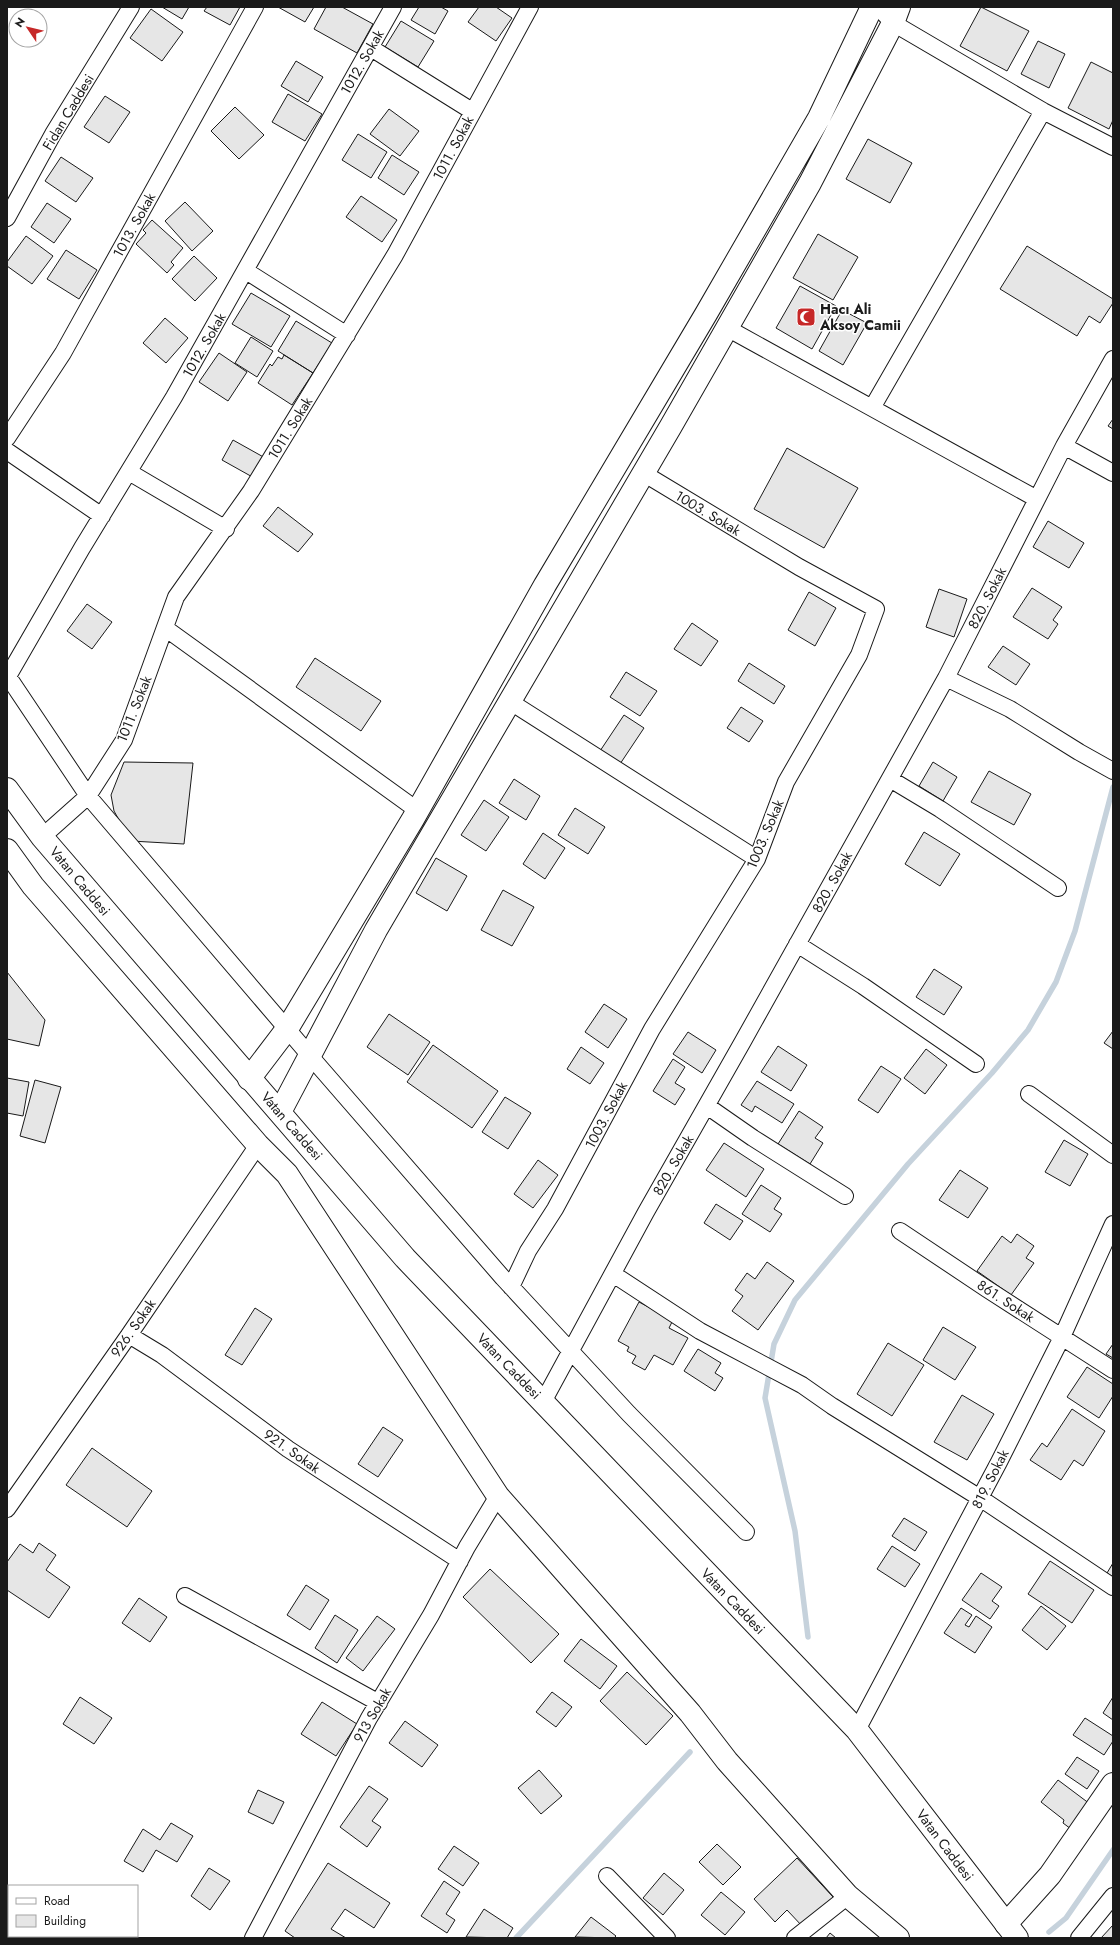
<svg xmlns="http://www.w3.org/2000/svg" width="1120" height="1945" font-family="Jost,sans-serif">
  <rect width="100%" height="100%" fill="#fff"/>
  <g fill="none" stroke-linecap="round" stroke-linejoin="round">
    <path stroke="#c6d2dc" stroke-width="5.5" d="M808,1637l-13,-106 -30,-133 9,-54 21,-44 113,-136 84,-91 36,-43 28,-48 19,-51 38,-144
      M1049,1932l17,-14 47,-68
      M516,1938l174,-186"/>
  </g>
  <path fill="#e6e6e6" stroke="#1a1a1a" d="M162,7h27l-7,12z
    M207,7h33l-10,18 -26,-14z
    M278,7h36l-9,15z
    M326,7h16l31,17 -16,29 -43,-24z
    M419,7h22l7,4 -13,23 -24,-14z
    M479,7h17l16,11 -16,23 -28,-19z
    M981,7l48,24 -22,40 -47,-25z
    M151,9l32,23 -21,29 -32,-23z
    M401,21l33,20 -16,26 -33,-20z
    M1038,41l27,13 -16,34 -28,-14z
    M296,61l27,16 -15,25 -27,-16z
    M1091,62l22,11v47l-4,9 -41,-21z
    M288,94l34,20 -17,27 -33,-19z
    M105,96l25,16 -21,31 -25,-16z
    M235,107l29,28 -25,24 -28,-28z
    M389,109l30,22 -19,25 -30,-22z
    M358,134l29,18 -16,26 -29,-18z
    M868,139l44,24 -22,40 -44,-24z
    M392,155l27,17 -15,23 -26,-17z
    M61,157l32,21 -17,24 -31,-21z
    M361,196l36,24 -15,22 -36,-25z
    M185,202l28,29 -21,20 -27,-30z
    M47,203l24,16 -17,24 -23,-16z
    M152,220l31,28 -12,14 3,3 -7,8 -31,-29 10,-11 -3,-3z
    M818,234l40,23 -25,43 -40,-22z
    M26,236l27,20 -21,28 -25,-18v-4z
    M1027,246l86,53v4l-13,20 -11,-7 -12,20 -77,-47z
    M66,250l31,20 -18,29 -32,-20z
    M194,256l23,22 -22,23 -23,-22z
    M800,286l36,20 -24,43 -36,-21z
    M251,293l39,23 -19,31 -39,-23z
    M842,310l25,13 -24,42 -24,-14z
    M165,318l23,20 -22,25 -23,-20z
    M296,321l36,22 -19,30 -35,-22z
    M251,337l22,14 -16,26 -22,-14z
    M219,353l28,19 -19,29 -29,-19z
    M284,355l29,18 -21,32 -34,-22 12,-19 2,2 6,-9 4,2z
    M1113,419v10l-5,-3z
    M233,440l34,19 -11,20 -34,-19z
    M787,448l71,40 -34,60 -70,-39z
    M278,507l35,27 -15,18 -35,-26z
    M1048,521l36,22 -15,25 -36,-21z
    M1032,588l30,19 -9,13 5,4 -10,15 -35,-22z
    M939,589l28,10 -13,38 -28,-10z
    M809,592l27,16 -21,38 -27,-16z
    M87,604l25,18 -20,27 -25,-18z
    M692,623l26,18 -17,25 -27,-17z
    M1003,646l27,18 -14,21 -28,-18z
    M315,658l66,43 -20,30 -65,-44z
    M749,663l36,23 -11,18 -36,-23z
    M626,672l31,19 -17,25 -30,-19z
    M741,707l22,14 -14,21 -22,-14z
    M624,715l20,13 -24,36 -20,-13z
    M124,762l69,1 -9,81 -53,-3 -17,-30 -3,-16z
    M933,762l24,15 -14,24 -24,-15z
    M989,771l42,23 -17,31 -43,-23z
    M514,779l26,17 -14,24 -27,-17z
    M484,800l25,17 -23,34 -25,-16z
    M575,808l30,19 -17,27 -30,-19z
    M924,832l36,22 -20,32 -35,-22z
    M543,833l22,15 -20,31 -22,-15z
    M436,858l31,18 -20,35 -31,-18z
    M503,890l31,17 -22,39 -31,-16z
    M934,969l28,18 -18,28 -28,-18z
    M7,972l38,48 -6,26 -32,-7z
    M604,1004l23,15 -19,29 -23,-16z
    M389,1014l41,28 -22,33 -41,-28z
    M1113,1031v18l-9,-6z
    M688,1032l28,18 -14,23 -29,-19z
    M433,1045l65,46 -26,37 -65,-46z
    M778,1046l29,19 -16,26 -30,-19z
    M581,1047l23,16 -14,21 -23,-15z
    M926,1049l21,16 -22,29 -21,-16z
    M673,1059l12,8 -10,16 10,6 -10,16 -22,-14z
    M881,1066l20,13 -23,34 -20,-13z
    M7,1078l22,4 -6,34 -16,-3z
    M35,1080l26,7 -16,56 -25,-7z
    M757,1081l37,23 -12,19 -27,-17 -3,6 -11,-7z
    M505,1097l26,16 -23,36 -26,-17z
    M799,1111l24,16 -8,11 8,5 -13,21 -32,-20z
    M1064,1140l24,14 -18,32 -25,-14z
    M724,1143l40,26 -18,28 -40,-27z
    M538,1160l20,15 -25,33 -19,-14z
    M960,1170l28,18 -20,30 -29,-18z
    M761,1185l20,13 -7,11 8,5 -12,18 -28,-18z
    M716,1204l27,17 -13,19 -26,-17z
    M1017,1234l17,12 -8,12 8,5 -23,32 -34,-24 25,-35 9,7z
    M767,1262l27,19 -36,49 -26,-19 11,-15 -8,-6 12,-17 8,6z
    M639,1302l34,18 -4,8 19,10 -15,27 -19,-10 -9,15 -13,-7 4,-7 -9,-5 2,-4 -11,-6z
    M255,1308l17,11 -30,46 -17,-10z
    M943,1327l33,20 -21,33 -32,-20z
    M888,1343l36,22 -32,51 -35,-22z
    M1113,1344v14l-7,-4z
    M698,1349l23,14 -6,10 8,5 -8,13 -31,-20z
    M1087,1367l26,17v12l-14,22 -32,-21z
    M962,1395l32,19 -27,46 -33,-18z
    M1072,1409l33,22 -22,35 -9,-6 -13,20 -31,-20 12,-17 5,4z
    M383,1427l20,13 -25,37 -20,-13z
    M92,1448l60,43 -25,36 -61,-42z
    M904,1518l23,14 -12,19 -23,-15z
    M39,1543l17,12 -10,15 24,17 -21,31 -42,-28v-28l13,-18 13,9z
    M892,1546l28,18 -15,23 -28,-18z
    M1050,1561l44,29 -22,33 -44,-29z
    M1113,1563v14l-6,-4z
    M490,1569l69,65 -28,29 -68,-66z
    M981,1573l21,14 -10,14 7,5 -9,13 -28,-19z
    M306,1585l23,15 -19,30 -23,-15z
    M139,1598l28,19 -17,25 -28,-19z
    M1041,1606l25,20 -19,24 -25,-20z
    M961,1608l11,7 -7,10 4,2 7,-11 16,11 -17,26 -31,-20z
    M335,1615l23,15 -21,33 -22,-15z
    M377,1616l18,13 -32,42 -17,-13z
    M581,1639l36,27 -17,23 -36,-28z
    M627,1672l46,44 -27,29 -46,-44z
    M552,1692l20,15 -16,20 -20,-15z
    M80,1697l32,21 -18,26 -31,-20z
    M1113,1697v23l-10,-7z
    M322,1702l35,22 -21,32 -35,-22z
    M1085,1718l28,18v5l-9,14 -31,-20z
    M405,1721l33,24 -16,22 -33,-24z
    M1077,1757l22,14 -12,18 -22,-15z
    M539,1770l23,26 -21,18 -23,-26z
    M1058,1780l32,24 -19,25 -8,-6 1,-3 -23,-18z
    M369,1786l19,13 -16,22 9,6 -14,20 -27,-20z
    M258,1790l26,12 -11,22 -25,-12z
    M171,1823l22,13 -16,26 -21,-12 -13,22 -19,-11 19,-32 17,11z
    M717,1844l24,23 -18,18 -24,-23z
    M454,1846l25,17 -16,23 -25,-17z
    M797,1858l37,40 -31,29 -16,-17 -12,12 -21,-23z
    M328,1863l62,40 -16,25 -29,-19 -14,20 15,9h-51l-10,-7z
    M209,1868l21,13 -20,29 -19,-14z
    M664,1873l20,17 -21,25 -20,-17z
    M444,1881l16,11 -14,22 9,6 -8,13 -26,-17z
    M721,1892l24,20 -20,23 -24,-20z
    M484,1909l29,19 -6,10 -41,-1z
    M591,1917l25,19 -2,2 -39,-1z
    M1113,1925v13h-12z
    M830,1933l6,5h-10z"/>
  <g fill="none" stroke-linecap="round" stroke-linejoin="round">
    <defs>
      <path id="street" d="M878,7l15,16 150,88 70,36
        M371,48l101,63
        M7,218l46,-84 78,-127
        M246,271l101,64
        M727,328l310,171
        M872,408l171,-297
        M7,438l56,-85 192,-346
        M1064,446l49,27
        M7,451l95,65
        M129,472l97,57
        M165,628l252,182
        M7,675l81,121 223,261 192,221 126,136 117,118
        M7,678l75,-130 92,-151 219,-390
        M946,678l64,31 69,43 34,19
        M509,701l248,158
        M890,779l50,30 118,79
        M42,837l46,-41 36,-56 52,-143 75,-106 144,-236 135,-248
        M797,944l66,42 113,78
        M1029,1094l84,61
        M707,1106l46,32 92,58
        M900,1231l87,58 126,81
        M613,1274l87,57 102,54 30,21 148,92 133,89
        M511,1287l17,-36 27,-42 97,-180 105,-170 29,-77 73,-127 17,-46 -77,-42 -156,-94
        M129,1335l33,20 126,94 172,112
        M543,1402l103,-190 96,-169 204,-365 118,-232 49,-87
        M7,1509l122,-174 129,-190
        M185,1596l194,107
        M857,1730l142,-268 63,-125 51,-113
        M607,1876l60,62
        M253,1938l116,-220 62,-103 36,-68 31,-51
        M795,1938l53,-42
        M1079,1938l34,-42"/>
      <path id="secondary" d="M249,1079l38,-50 126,-210 132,-234 161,-271 113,-196 53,-111
        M280,1112l96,-182 295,-504 139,-243 83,-160 6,-16
        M1006,1924l44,-49 63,-91"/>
      <path id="highway" d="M7,789l35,48 363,421 452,472 160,208
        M7,850l26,36 225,259 29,29 211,322 192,217 37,48 121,135 50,42"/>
    </defs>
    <use href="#street" stroke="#1a1a1a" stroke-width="18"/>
    <use href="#secondary" stroke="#1a1a1a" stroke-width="24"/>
    <use href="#highway" stroke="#1a1a1a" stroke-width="24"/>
    <use href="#street" stroke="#fff" stroke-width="16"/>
    <use href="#secondary" stroke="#fff" stroke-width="22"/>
    <use href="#highway" stroke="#fff" stroke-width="22"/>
  </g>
  <defs>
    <symbol id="mosque-square" viewBox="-11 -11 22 22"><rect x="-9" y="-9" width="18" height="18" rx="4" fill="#c62828" stroke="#fff"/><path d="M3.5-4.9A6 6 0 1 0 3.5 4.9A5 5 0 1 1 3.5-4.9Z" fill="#fff"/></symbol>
  </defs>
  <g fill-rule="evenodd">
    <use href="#mosque-square" x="795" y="306" width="22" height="22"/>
  </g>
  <g text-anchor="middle" stroke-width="3" stroke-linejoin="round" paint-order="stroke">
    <g font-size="14" fill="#1a1a1a" stroke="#fff">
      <text transform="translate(362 62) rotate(-60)" y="5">1012. Sokak</text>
      <text transform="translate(68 112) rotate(-59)" y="5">Fidan Caddesi</text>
      <text transform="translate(453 148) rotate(-62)" y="5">1011. Sokak</text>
      <text transform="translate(134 225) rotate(-61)" y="5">1013. Sokak</text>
      <text transform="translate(204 345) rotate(-60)" y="5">1012. Sokak</text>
      <text transform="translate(290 428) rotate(-58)" y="5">1011. Sokak</text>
      <text transform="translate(708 513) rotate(31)" y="5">1003. Sokak</text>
      <text transform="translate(987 598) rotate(-63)" y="5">820. Sokak</text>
      <text transform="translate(134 709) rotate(-68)" y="5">1011. Sokak</text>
      <text transform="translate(765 834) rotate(-67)" y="5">1003. Sokak</text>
      <text transform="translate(80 881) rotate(50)" y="5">Vatan Caddesi</text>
      <text transform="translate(832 882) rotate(-61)" y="5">820. Sokak</text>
      <text transform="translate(606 1115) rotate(-62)" y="5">1003. Sokak</text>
      <text transform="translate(292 1126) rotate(49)" y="5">Vatan Caddesi</text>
      <text transform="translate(673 1165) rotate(-60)" y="5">820. Sokak</text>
      <text transform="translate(1006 1301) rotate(33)" y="5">861. Sokak</text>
      <text transform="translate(133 1328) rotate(-55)" y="5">926. Sokak</text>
      <text transform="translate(509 1366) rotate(46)" y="5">Vatan Caddesi</text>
      <text transform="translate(292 1451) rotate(35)" y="5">921. Sokak</text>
      <text transform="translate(990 1479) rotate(-63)" y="5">819. Sokak</text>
      <text transform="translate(733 1601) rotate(46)" y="5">Vatan Caddesi</text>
      <text transform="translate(372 1715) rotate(-60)" y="5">913 Sokak</text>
      <text transform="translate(945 1845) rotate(53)" y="5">Vatan Caddesi</text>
    </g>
    <g font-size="14" font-weight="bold" fill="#1a1a1a" stroke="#fff" text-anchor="start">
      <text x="820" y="314">Hacı Ali<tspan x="820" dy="16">Aksoy Camii</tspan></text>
    </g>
  </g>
  <rect width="1120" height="1945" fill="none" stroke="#1a1a1a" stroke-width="16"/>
  <rect x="8" y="1885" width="130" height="52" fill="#ffffff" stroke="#a3a3a3"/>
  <rect x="16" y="1898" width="20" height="6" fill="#ffffff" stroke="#a3a3a3"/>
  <text x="44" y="1905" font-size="12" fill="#1a1a1a">Road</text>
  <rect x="16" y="1915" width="20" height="12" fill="#e6e6e6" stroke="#a3a3a3"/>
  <text x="44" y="1925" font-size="12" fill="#1a1a1a">Building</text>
  <g transform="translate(28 28) rotate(305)"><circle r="19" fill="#ffffff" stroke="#a3a3a3"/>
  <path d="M0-3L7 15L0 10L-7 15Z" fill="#c62828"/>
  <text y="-6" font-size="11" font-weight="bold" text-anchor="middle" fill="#1a1a1a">N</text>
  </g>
</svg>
